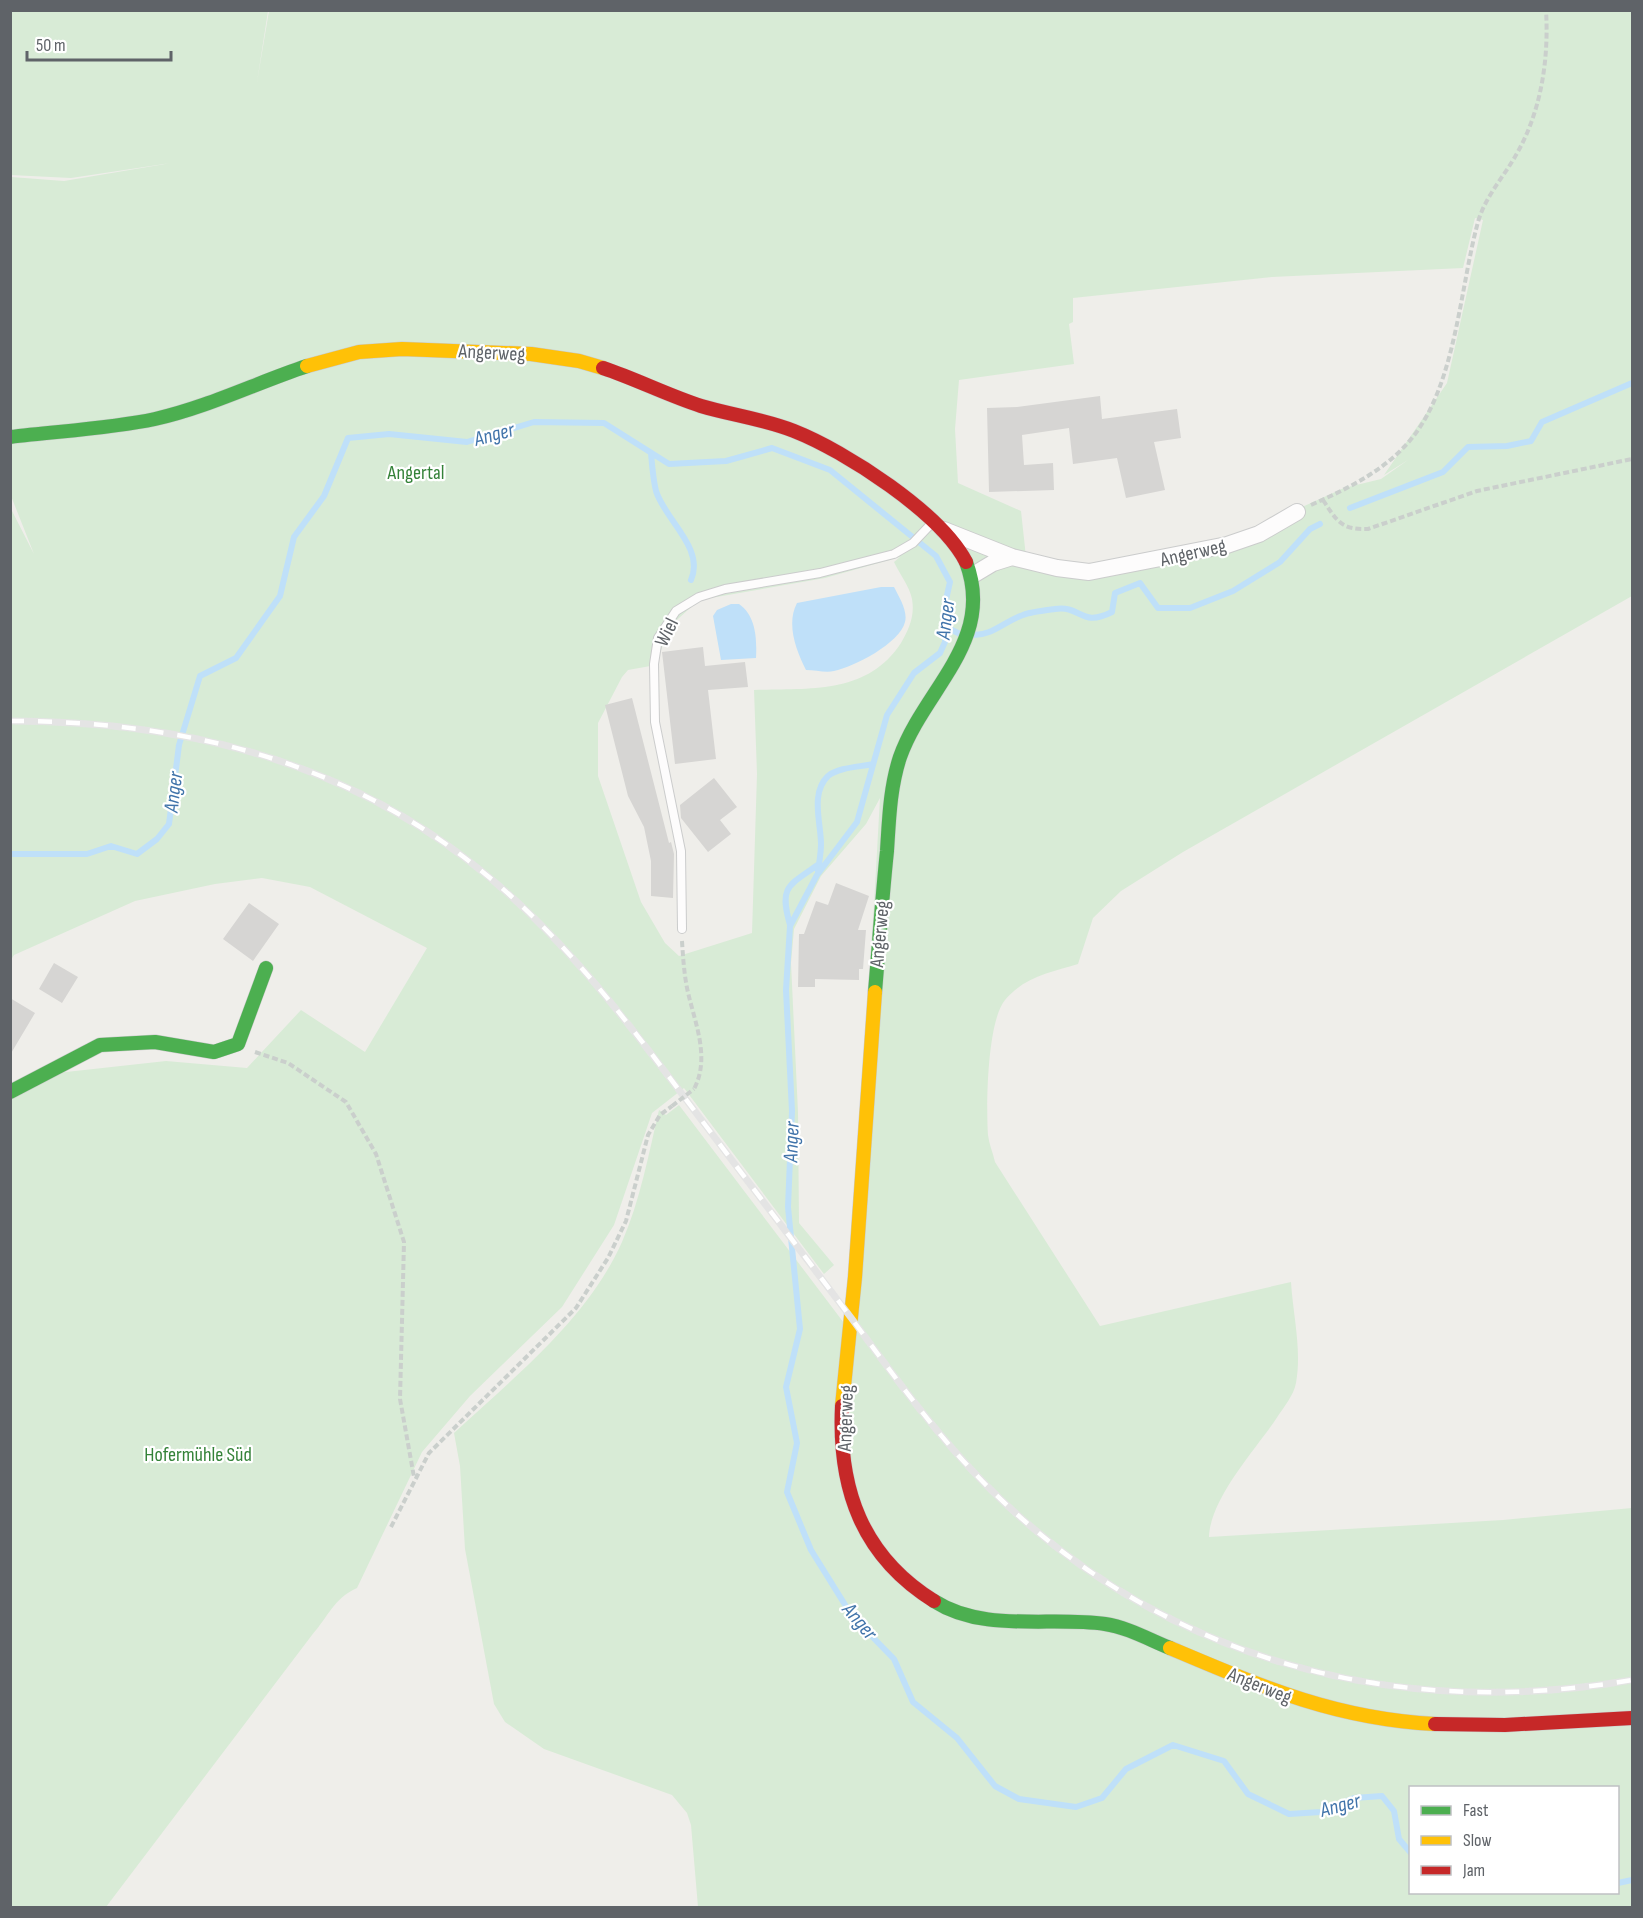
<svg xmlns="http://www.w3.org/2000/svg" width="1643" height="1918" font-family="'Sofia Sans Condensed',sans-serif">
  <rect width="100%" height="100%" fill="#efeeea"/>
  <path fill="#d8ebd6" fill-rule="evenodd" d="M11,11h257l-11,71 12,-71h1363v585l-449,256 -62,39 -28,27 -15,46c-27,8 -54,13 -73,36 -18,22 -19,106 -17,135 1,9 5,18 7,27l105,164 191,-44c2,33 11,68 5,101 -2,12 -13,25 -20,36 -21,31 -66,80 -67,118l294,-17 129,-12v399h-934l-7,-82 -4,-12 -15,-18 -128,-46 -39,-27 -11,-18 -29,-155 -5,-83 -6,-33c61,-57 133,-113 168,-191 18,-41 27,-89 37,-132l7,5 13,-10 171,226 30,-533 -14,26 -45,52 -27,53 -3,34 7,149 1,111 35,42 -10,9 -140,-186 -32,25 -38,112 -52,82 -92,89 -48,56 -65,136c-23,10 -29,29 -45,47l-206,272h-95v-808l46,-26 109,-12 81,7 54,-58 64,42 62,-104 -117,-61 -48,-9 -47,6 -80,17 -121,54 -3,5v-451l23,45 -23,-58v-319l53,4 107,-18 -100,15 -60,-3zM1475,218l8,2 -36,163 -63,92 24,-15 -27,19 -37,9 -117,53 -136,27 -65,-11 -5,-46 -63,-28 -3,-54 4,-49 115,-16 -5,-40 4,-2v-24l199,-21 191,-9zM900,557l-6,5c5,11 16,25 18,37 3,17 -3,30 -11,44 -34,52 -92,45 -147,47l3,84 -5,159 -73,23 -14,-13 -24,-41 -43,-126v-53l24,-46 6,-7 28,-5 13,-38 30,-27 126,-22zM1410,1788h208v104h-208z"/>
  <path fill="#bfe0f9" d="M881,587h13c5,10 14,24 11,35 -5,21 -51,45 -71,49 -8,2 -19,-1 -28,-1 -10,-20 -20,-46 -9,-67z
    M731,604h8c17,12 18,34 17,54l-35,2 -8,-44 4,-6z"/>
  <g fill="none" stroke-linecap="round" stroke-linejoin="round">
    <path stroke="#bfe0f9" stroke-width="6" d="M651,453c1,12 2,26 5,38 9,29 49,57 35,89
      M1350,508l93,-36 25,-25 39,-1 24,-5 11,-19 90,-39
      M944,626l18,9
      M972,635c20,1 33,-14 51,-20 7,-3 25,-5 32,-6 27,-4 25,19 57,3l3,-19 25,-10 18,25h32l43,-17 47,-29 30,-33 10,-5
      M10,854h77l24,-8 26,8 20,-15 12,-15 10,-79 21,-69 36,-18 44,-62 14,-59 30,-41 24,-58 41,-4 78,8 67,-20 70,1 65,41 57,-3 46,-13 58,22 106,86 14,26 -5,22v38l-5,11 -26,20 -27,42 -30,107 -40,53 -27,51 -4,64 6,121 -4,96 12,122 -14,58 11,56 -10,49 24,58 41,66 42,43 19,43 44,36 38,48 24,13 57,8 26,-9 24,-29 47,-24 51,16 24,33 41,20 32,-2 33,-14 28,-2 12,15 5,28 11,13
      M818,872c1,-9 3,-19 3,-28 0,-21 -11,-51 7,-68 11,-9 32,-9 45,-12
      M790,925c-11,-39 -2,-39 29,-61
      M1618,1883l14,-3"/>
  </g>
  <path fill="#d6d5d3" d="M1100,396l2,23 75,-10 4,29 -27,4 11,48 -39,8 -9,-40 -44,6 -4,-36 -47,7 2,30 29,-2 1,27 -65,2 -2,-84 30,-1z
    M703,647l2,19 40,-4 3,25 -40,3 8,69 -41,5 -13,-112z
    M632,698l37,145 2,-1 3,12 -1,44 -22,-2v-35l-7,-34 -16,-31 -23,-91z
    M714,778l23,29 -17,13 11,14 -23,18 -27,-34 -1,-13z
    M836,883l33,13 -11,34h8l-3,39h-4v11l-44,-1v8h-17l1,-53h5l12,-33 12,4z
    M249,903l30,21 -26,37 -30,-22z
    M54,963l24,14 -16,26 -23,-14z
    M10,998l25,15 -25,42z"/>
  <g fill="none" stroke-linecap="round" stroke-linejoin="round">
    <defs>
      <path id="lane" d="M682,929l-1,-78 -26,-129 -1,-58 4,-26 18,-27 23,-14 26,-8 95,-16 74,-19 19,-11 19,-20"/>
      <path id="street" d="M944,530l68,27 45,11 32,4 138,-27 32,-11 38,-22
        M973,575l20,-12 19,-6"/>
      <path id="fast" d="M10,437c48,-6 98,-8 145,-18 53,-12 101,-36 152,-53
        M875,992c4,-47 7,-94 12,-141 2,-31 3,-64 13,-94 24,-68 96,-116 66,-195
        M10,1092l90,-47 55,-3 59,10 24,-8 28,-76
        M934,1601c50,32 116,15 171,23 22,3 45,16 65,24"/>
      <path id="slow" d="M307,366l52,-14 43,-3 129,5 48,7 24,7
        M842,1406l13,-129 20,-285
        M1170,1648c90,38 165,71 265,76"/>
      <path id="jam" d="M603,368c33,11 64,27 98,38 30,9 63,13 93,25 51,20 147,82 172,131
        M842,1406c-4,83 20,150 92,195
        M1435,1724l70,1 127,-7"/>
    </defs>
    <use href="#lane" stroke="#cbcccc" stroke-width="10"/>
    <use href="#street" stroke="#cbcccc" stroke-width="18"/>
    <use href="#fast" stroke="#cacacb" stroke-width="15"/>
    <use href="#slow" stroke="#cacacb" stroke-width="15"/>
    <use href="#jam" stroke="#cacacb" stroke-width="15"/>
    <path stroke="#cacfcc" stroke-width="4" stroke-dasharray="6 3" stroke-linecap="butt" d="M1323,500c14,21 18,30 45,29l109,-38 155,-32
      M1311,505c38,-17 75,-35 101,-67 44,-54 48,-151 66,-216 7,-25 25,-44 38,-67 25,-43 33,-95 30,-145
      M682,941c1,16 2,31 5,47 7,33 24,69 7,101
      M255,1052l33,11 58,39 30,52 28,88 -4,157 14,78
      M391,1527l38,-74 147,-145 32,-50 18,-37 22,-86 12,-20 12,-9"/>
    <use href="#lane" stroke="#fdfcfc" stroke-width="8"/>
    <use href="#street" stroke="#fdfcfc" stroke-width="16"/>
    <use href="#fast" stroke="#4caf50" stroke-width="14"/>
    <use href="#slow" stroke="#ffc107" stroke-width="14"/>
    <use href="#jam" stroke="#c62828" stroke-width="14"/>
    <defs>
      <path id="rail" d="M10,721c165,0 322,36 455,137 98,74 168,171 241,268 49,65 98,129 146,193 42,57 83,114 133,165 174,175 407,237 647,196"/>
    </defs>
    <use href="#rail" stroke="#e4e4e4" stroke-width="7"/>
    <use href="#rail" stroke="#fff" stroke-width="4.5" stroke-dasharray="14" stroke-linecap="butt"/>
    <path stroke="#cacfcc" stroke-width="4" stroke-dasharray="6 3" stroke-linecap="butt" d="M672,1106l22,-17"/>
  </g>
  <g text-anchor="middle" stroke-width="4.5" stroke-linejoin="round" paint-order="stroke">
    <g font-size="20" fill="#5f6368" stroke="#fff">
      <text transform="translate(492 352) rotate(3)" y="7">Angerweg</text>
      <text transform="translate(1193 552) rotate(-13)" y="7">Angerweg</text>
      <text transform="translate(666 632) rotate(-64)" y="7">Wiel</text>
      <text transform="translate(879 934) rotate(-85)" y="7">Angerweg</text>
      <text transform="translate(845 1418) rotate(-88)" y="7">Angerweg</text>
      <text transform="translate(1260 1685) rotate(22)" y="7">Angerweg</text>
    </g>
    <g font-size="20" fill="#348238" stroke="#fff">
      <text x="416" y="479">Angertal</text>
      <text x="198" y="1461">Hofermühle Süd</text>
    </g>
    <g font-size="21" font-style="italic" fill="#4174aa" stroke="#fff">
      <text transform="translate(494 434) rotate(-15)" y="7">Anger</text>
      <text transform="translate(945 619) rotate(-83)" y="7">Anger</text>
      <text transform="translate(173 792) rotate(-83)" y="7">Anger</text>
      <text transform="translate(791 1142) rotate(-88)" y="7">Anger</text>
      <text transform="translate(860 1621) rotate(50)" y="7">Anger</text>
      <text transform="translate(1340 1805) rotate(-15)" y="7">Anger</text>
    </g>
  </g>
  <rect width="1643" height="1918" fill="none" stroke="#5f6368" stroke-width="24"/>
  <rect x="1409" y="1786" width="210" height="108" fill="#ffffff" stroke="#bfc1c3" stroke-width="1.5"/>
  <rect x="1421" y="1806" width="30" height="9" fill="#4caf50" stroke="#bfc1c3" stroke-width="1.5"/>
  <text x="1463" y="1816" font-size="18" fill="#5f6368">Fast</text>
  <rect x="1421" y="1836" width="30" height="9" fill="#ffc107" stroke="#bfc1c3" stroke-width="1.5"/>
  <text x="1463" y="1846" font-size="18" fill="#5f6368">Slow</text>
  <rect x="1421" y="1866" width="30" height="9" fill="#c62828" stroke="#bfc1c3" stroke-width="1.5"/>
  <text x="1463" y="1876" font-size="18" fill="#5f6368">Jam</text>
  <path d="M27 51v9h144v-9" fill="none" stroke="#5f6368" stroke-width="3"/>
  <text x="36" y="51" font-size="18" fill="#5f6368" stroke="#ffffff" stroke-width="4.5" paint-order="stroke">50 m</text>
</svg>
